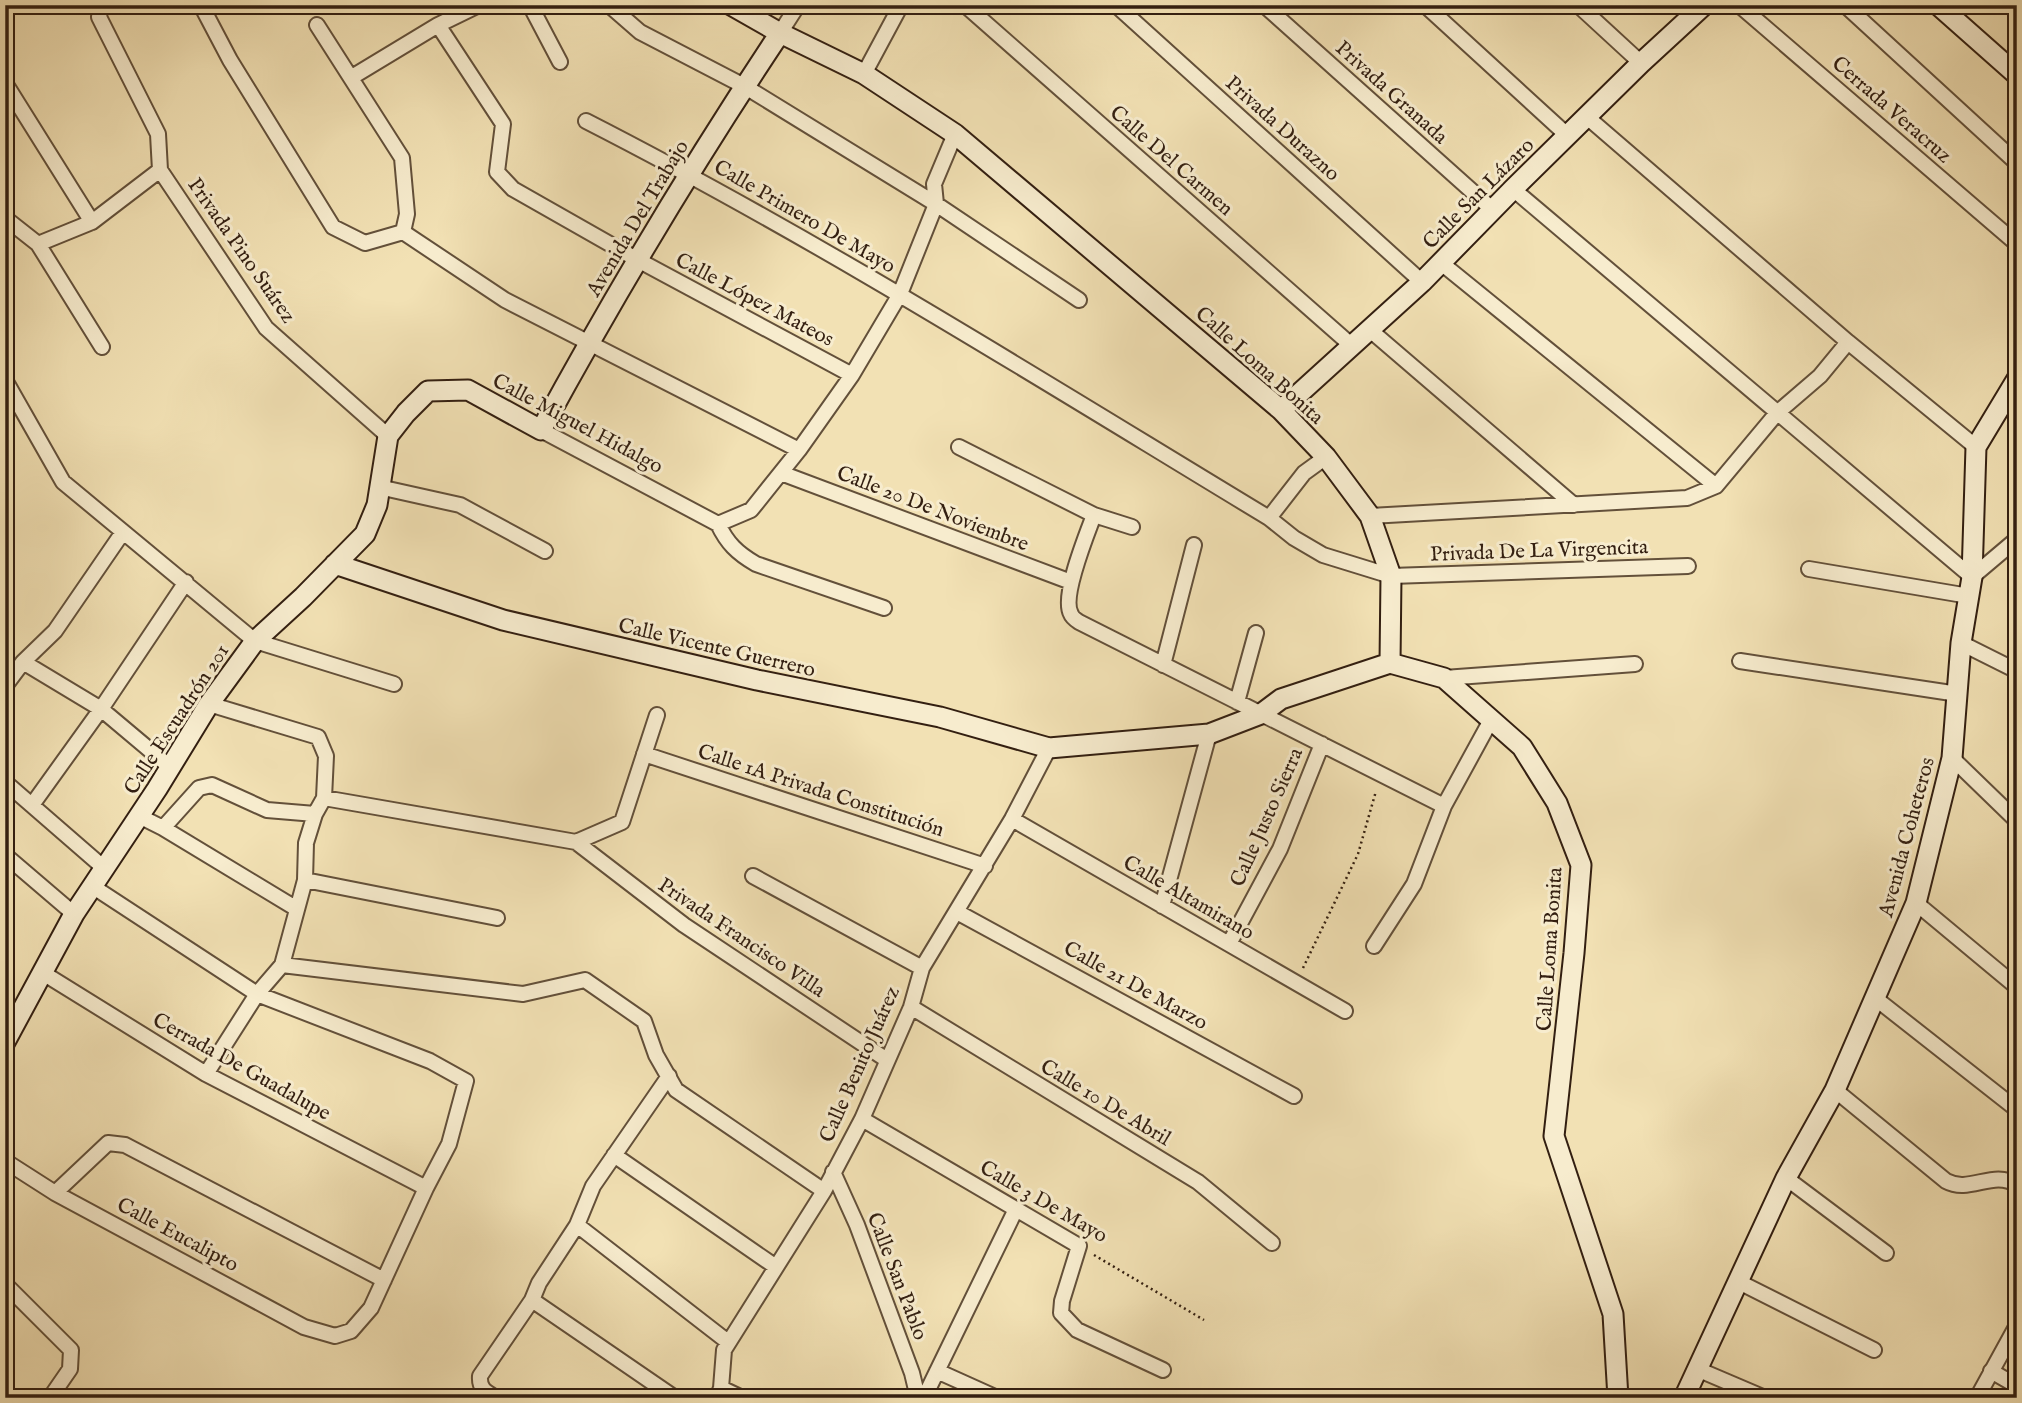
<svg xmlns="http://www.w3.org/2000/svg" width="2022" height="1403" font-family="'IM FELL English',serif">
  <rect width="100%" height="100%" fill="#f2e1b4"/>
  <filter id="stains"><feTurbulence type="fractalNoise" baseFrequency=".00286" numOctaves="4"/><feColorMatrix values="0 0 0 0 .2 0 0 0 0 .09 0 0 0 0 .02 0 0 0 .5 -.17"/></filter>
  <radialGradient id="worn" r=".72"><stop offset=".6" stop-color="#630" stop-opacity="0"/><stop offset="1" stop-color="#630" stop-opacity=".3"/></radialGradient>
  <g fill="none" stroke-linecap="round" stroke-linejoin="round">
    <defs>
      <path id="street" d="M101,5l-2,12 59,117 2,36
        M201,5l29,55 103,167 32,16 38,-11 102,68 294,150
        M530,5l30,57
        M609,5l31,27 104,54 192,118 143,96
        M965,5l386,340
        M1116,5l306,277
        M1264,5l229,205
        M1425,5l143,131
        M1578,5l63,58
        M1739,5l278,239
        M1845,5l172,158
        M317,25l85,133 5,56 -4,18
        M438,25l65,99 -6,48 16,17 125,71 214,115
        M780,33l18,-28
        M864,74l37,-69
        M352,77l86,-52 41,-20
        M5,83l87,139
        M1587,117l261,225 128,105
        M586,121c235,120 458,261 683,397l25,20 29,17 68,21 297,-10
        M160,170l106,158 122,108
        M1513,189l459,388 45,-38
        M5,218l33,26 64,103
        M38,244l54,-22 68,-52
        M1440,262l276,224
        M1370,330l204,175
        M5,380l58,102 192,159 139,43
        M541,430l177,94
        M959,447l135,68 38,12
        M781,473l290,109
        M379,487l81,18 85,46
        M1094,515c-7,19 -33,82 -23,99 1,3 5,6 8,8l365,184
        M1370,516l317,-18 29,-12 61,-73 43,-37 28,-34
        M1269,518l35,-45 22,-16
        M718,524l33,-14 48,-60 53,-75 48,-81 36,-90 -2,-20 21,-50
        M718,524c9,19 19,29 38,40l128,44
        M1809,569l160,27
        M1961,643l56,28
        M1740,661l218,33
        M23,662l78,47 69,58
        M1163,665l31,-120
        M1444,678l191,-14
        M5,686l18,-24 32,-31 68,-99
        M1237,702l19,-69
        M209,704l109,33 8,19 -2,42
        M644,754l341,112
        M1952,758l65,63
        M5,782l99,86
        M32,805l69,-96 85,-127
        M139,816l24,12 134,81
        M1012,819l333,192
        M163,828l36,-40 13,-3 55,25 48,4
        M576,842l108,83 203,135
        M5,855l69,59
        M753,876l169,92
        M305,880l192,38
        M1916,903l101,84
        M1162,906l47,-172
        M957,912l337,184
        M1229,944l51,-95 42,-105
        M1374,946l40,-62 30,-78 47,-86
        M282,965l241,29 62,-14 59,41 12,34 20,35 148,101
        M43,973l163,101 220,114
        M1875,998l140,110
        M911,1007l287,175 74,61
        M206,1074l51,-80 25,-29 23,-85 1,-37 9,-29 9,-16 252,44 46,-20 35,-107
        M1835,1090l111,91c24,13 47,-12 71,4
        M862,1119l217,127 -17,55 -1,12 16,17 86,40
        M614,1155l162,112
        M5,1161l50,32 249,134 31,9 16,-5 20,-23 55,-120 23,-44 17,-63 -36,-20 -173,-67 -165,-108
        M833,1172l24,53 55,148 6,25
        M1786,1178l100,75
        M55,1193l53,-50 17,2 259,135
        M577,1225l151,117
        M1737,1281l137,69
        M5,1284l66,66 -1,19 -20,29
        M532,1300l143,98
        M1697,1369l68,29
        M937,1371l60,27
        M1991,1371l26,15
        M721,1388l21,10
        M5,1397l1,1
        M496,1398c-10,-6 -17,-9 -16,-22l52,-76 7,-17 38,-58 16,-39 76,-110
        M717,1398l4,-10 3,-38 100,-159 38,-72 49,-112 11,-39 90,-149 37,-71
        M924,1398l92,-189
        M1977,1398l40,-73"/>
      <path id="secondary" d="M731,5l49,28 84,41 91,60 326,276 45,47 44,59 21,60 -1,87
        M1938,5l79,70
        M1281,410l141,-128 91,-93 128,-126 63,-58
        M335,564l168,56 254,60 183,37 109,31 160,-14 52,-20 20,-15 109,-36
        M1390,663l54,15 78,69 35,56 24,62 -7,88 -20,183 59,178 5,84
        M5,1042l69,-128 83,-125 52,-85 46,-63 48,-44 62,-63 12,-29 11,-69 18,-23 22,-22 40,-1 73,40c74,-136 153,-268 239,-397
        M1684,1398l102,-220 49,-88 81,-187 36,-145 9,-115 11,-66 4,-130 41,-68"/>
    </defs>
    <use href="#street" stroke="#63503a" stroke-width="18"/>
    <use href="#secondary" stroke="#331f11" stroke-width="23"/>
    <path stroke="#331f11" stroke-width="2.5" stroke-dasharray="2 3.5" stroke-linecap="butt" d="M1303,968l55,-114 18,-63
      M1094,1255l110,65"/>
    <use href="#street" stroke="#f7ecce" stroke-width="14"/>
    <use href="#secondary" stroke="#f7ecce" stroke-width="19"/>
  </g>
  <g text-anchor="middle" stroke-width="6" stroke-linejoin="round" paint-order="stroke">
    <g font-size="21" fill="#331f11" stroke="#f7ecce">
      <text transform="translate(1392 92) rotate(42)" y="7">Privada Granada</text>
      <text transform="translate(1892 109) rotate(41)" y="7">Cerrada Veracruz</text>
      <text transform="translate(1283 128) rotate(42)" y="7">Privada Durazno</text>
      <text transform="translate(1172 160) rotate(41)" y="7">Calle Del Carmen</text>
      <text transform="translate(1478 193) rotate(-45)" y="7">Calle San Lázaro</text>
      <text transform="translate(805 216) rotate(30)" y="7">Calle Primero De Mayo</text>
      <text transform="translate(637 218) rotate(-59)" y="7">Avenida Del Trabajo</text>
      <text transform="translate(242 250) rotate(55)" y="7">Privada Pino Suárez</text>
      <text transform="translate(755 299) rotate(28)" y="7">Calle López Mateos</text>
      <text transform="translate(1260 365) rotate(42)" y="7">Calle Loma Bonita</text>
      <text transform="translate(578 423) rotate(28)" y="7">Calle Miguel Hidalgo</text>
      <text transform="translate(933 508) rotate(21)" y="7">Calle 20 De Noviembre</text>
      <text transform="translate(1539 550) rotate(-2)" y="7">Privada De La Virgencita</text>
      <text transform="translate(717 647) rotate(13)" y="7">Calle Vicente Guerrero</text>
      <text transform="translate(176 719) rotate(-57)" y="7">Calle Escuadrón 201</text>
      <text transform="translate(821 790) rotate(18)" y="7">Calle 1A Privada Constitución</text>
      <text transform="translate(1266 817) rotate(-66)" y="7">Calle Justo Sierra</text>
      <text transform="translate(1906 837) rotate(-75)" y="7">Avenida Coheteros</text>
      <text transform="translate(1189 897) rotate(30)" y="7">Calle Altamirano</text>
      <text transform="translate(742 937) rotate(34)" y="7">Privada Francisco Villa</text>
      <text transform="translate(1549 949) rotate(-86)" y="7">Calle Loma Bonita</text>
      <text transform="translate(1136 985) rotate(29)" y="7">Calle 21 De Marzo</text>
      <text transform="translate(859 1064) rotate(-66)" y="7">Calle Benito Juárez</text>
      <text transform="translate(242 1066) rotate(29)" y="7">Cerrada De Guadalupe</text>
      <text transform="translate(1106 1102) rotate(31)" y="7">Calle 10 De Abril</text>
      <text transform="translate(1044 1201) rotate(30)" y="7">Calle 3 De Mayo</text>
      <text transform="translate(178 1234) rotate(28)" y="7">Calle Eucalipto</text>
      <text transform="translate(898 1276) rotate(69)" y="7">Calle San Pablo</text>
    </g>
  </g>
  <rect width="2022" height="1403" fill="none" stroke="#f2e1b4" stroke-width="28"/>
  <rect x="7" y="7" width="2008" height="1389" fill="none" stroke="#331f11" stroke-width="3.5"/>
  <rect x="14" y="14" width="1994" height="1375" fill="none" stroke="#331f11" stroke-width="2"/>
  <rect width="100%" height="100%" filter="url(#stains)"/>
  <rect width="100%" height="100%" fill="url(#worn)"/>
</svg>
